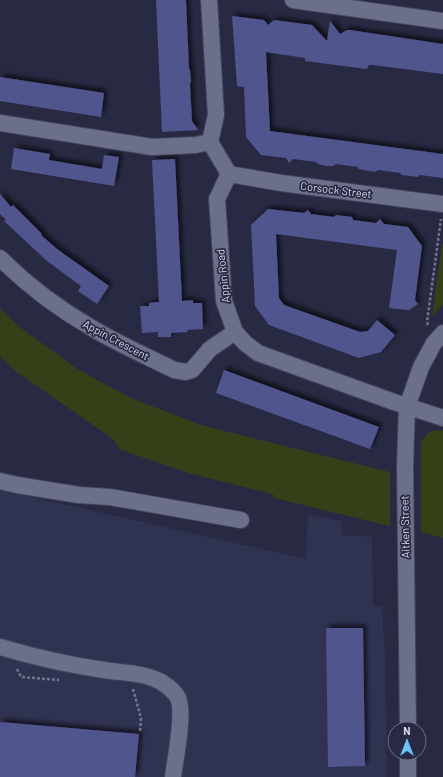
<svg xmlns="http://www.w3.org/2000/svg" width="443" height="777" font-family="Barlow,sans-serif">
  <defs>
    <filter id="shadow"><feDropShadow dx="3.5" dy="-3.5" stdDeviation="2" flood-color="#0009"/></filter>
  </defs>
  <rect width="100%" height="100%" fill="#282a43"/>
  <path fill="#303252" d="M0,490l306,69 2,-44 34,6v14l30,2 1,69 9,1 3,52 2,118h-387z"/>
  <path fill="#353f18" d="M443,243v61l-11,13 10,-73z
    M0,309l21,19 58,42 52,28 70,27 189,47v54l-116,-28 -1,-4 -84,-21 -68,-23 -8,-11 -95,-66 -18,-16z
    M443,430v108l-22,-6v-91l9,-10z"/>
  <path fill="#51548e" filter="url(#shadow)" d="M156,0h30l3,68 1,2 1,12 -1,2 2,37 6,9 -36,2z
    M232,16l32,4 4,5 6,-5 38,5 15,16 3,-20 10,13 7,-4h3l93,14v30l-70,-9h-4l-2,4 -62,-8v-3l-39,-6 4,79 173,23v24l-23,-3 -2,2 -16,-2 -2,-2 -22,-3 -3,2 -16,-3 -1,-2 -22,-3 -3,2h-7l-8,-2 -2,-2 -23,-3 -4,4 -3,-5 -25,-3 -15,-18 -2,-50 -7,-1z
    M0,77l104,16 -3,24 -101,-16z
    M14,148l36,6 -1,6 53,9 2,-14 15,2 -5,29 -103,-17z
    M175,159l7,142 11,-1v3h9l1,26 -16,1 1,2 -17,1v4h-13v-5l-16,1 -2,-27h9v-3l10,-1 -7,-142z
    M0,194l11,13 2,-2 29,29 -1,1 16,14 52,37 -12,18 -19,-13 3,-5 -34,-25 -43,-40 2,-1 -6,-6z
    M268,209l36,4 4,-3 3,4 23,3 2,-2 16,2 1,3 23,3 4,-4 4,5 24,3 14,19 -7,54 3,4 -9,6 -20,-2 8,-58 -121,-16 3,64 5,7 76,27 8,-1 9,-11 18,15 -14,17 -22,6 -90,-33 -14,-19 -4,-81z
    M224,370l155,57 -9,22 -154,-56z
    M326,628h37l2,138 -37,1z
    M0,722l139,12 -4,43h-135z"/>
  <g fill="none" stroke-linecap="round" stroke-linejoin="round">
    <defs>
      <path id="minor" d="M209,0l7,115 -6,27 19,32 -12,25 7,102 11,31 10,11 13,10 136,49 49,16
        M293,0l150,21
        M0,123l152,24 44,-2 14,-3
        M229,174l52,9 162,21
        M0,258c27,27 59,51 92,70 26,16 55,28 82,42l12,2 6,-2 18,-21 25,-17
        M0,481l17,4 62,10 31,2 131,23
        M0,647c34,10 69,18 104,23 17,3 35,2 51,9 8,3 19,11 23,19 7,15 -3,62 -5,79
        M408,729l-3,-263 2,-59 14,-40 13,-24 9,-10
        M408,753v24"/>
    </defs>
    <use href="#minor" stroke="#44455b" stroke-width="18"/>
    <path stroke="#73758b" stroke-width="2.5" stroke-dasharray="3 2" stroke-linecap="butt" d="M428,325l-1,-3 14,-103
      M17,669l4,8 38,3
      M133,689l8,29 -1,14"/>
    <use href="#minor" stroke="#6c6f8c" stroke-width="16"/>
  </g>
  <g text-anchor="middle" stroke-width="3.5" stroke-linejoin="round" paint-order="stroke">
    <g font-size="11" fill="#d6d8e9" stroke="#282a43">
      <text transform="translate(336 190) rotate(7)" y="4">Corsock Street</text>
      <text transform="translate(223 276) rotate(-96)" y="4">Appin Road</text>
      <text transform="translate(116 340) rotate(28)" y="4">Appin Crescent</text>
      <text transform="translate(405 527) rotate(-91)" y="4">Aitken Street</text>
    </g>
  </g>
  <g transform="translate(407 741)"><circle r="19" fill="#282a43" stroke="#6e7085"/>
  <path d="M0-3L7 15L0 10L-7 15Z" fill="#6cc3f2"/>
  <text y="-6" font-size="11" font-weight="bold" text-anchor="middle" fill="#d6d8e9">N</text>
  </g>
</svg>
